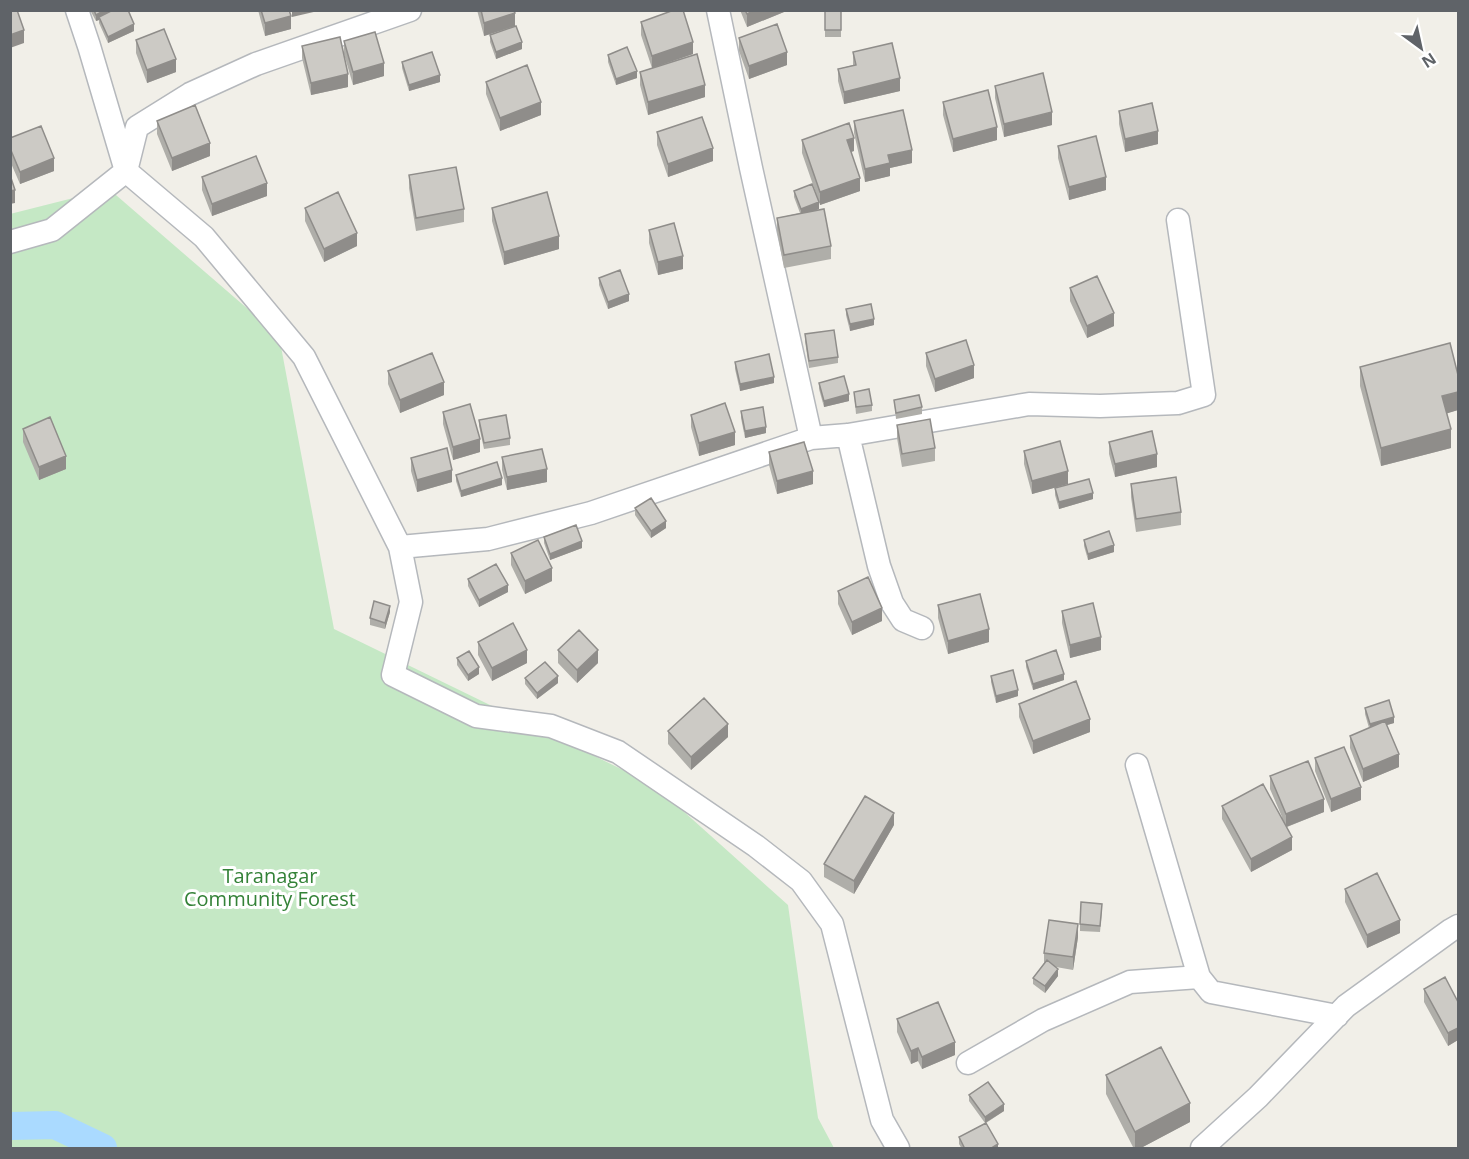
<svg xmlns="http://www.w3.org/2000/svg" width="1469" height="1159" font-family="'Open Sans',sans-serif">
  <rect width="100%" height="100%" fill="#f1efe8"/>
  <path fill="#c5e8c5" d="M109,189l170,147 55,293 324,158 24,23 106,95 30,213 16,30h-823l-1,-934z"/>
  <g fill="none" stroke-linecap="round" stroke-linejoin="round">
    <path stroke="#aadaff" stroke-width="28" d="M10,1126l45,-1 48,23"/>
    <defs>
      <path id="minor" d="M77,10l12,36 37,125 78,66 100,120 96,190 11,55 -18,73 83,41 75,10 67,26 138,94 45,35 31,43 50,196 16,28
        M718,10l33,158 60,270
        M10,242l42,-12 74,-59 11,-44 53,-33 66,-30 154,-54
        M848,435l31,131 13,37 11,17 19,8
        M400,547l88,-8 103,-26 220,-75 37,-3 181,-31 71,2 78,-3 26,-8 -26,-175
        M1137,765l62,212 12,15 126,24
        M968,1063l75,-43 87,-38 69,-5
        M1202,1148l56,-51 88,-91 105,-76 7,-4"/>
    </defs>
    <use href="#minor" stroke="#b5b8bc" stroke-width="25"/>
    <use href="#minor" stroke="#fff" stroke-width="22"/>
  </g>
  <path fill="#afaea9" d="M90,10h38l6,21 -26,12 -9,-20v-3l-3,1z
    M258,10h31l2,19 -26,7z
    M477,10h37l1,16 7,23 -26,10 -6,-17v-7l23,-8 -29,9z
    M740,10h44v2l-37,15z
    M825,10h16v27h-16z
    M641,22l52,32 -28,10 40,33 -57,18 -8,-30v-13l12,-4 -11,-33z
    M739,38l48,27 -38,14 -10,-28z
    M136,40l40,32 -29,11 -11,-30z
    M344,41l40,35 -31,9 -9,-31z
    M302,46l46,41 -37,8 -9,-37z
    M853,52l47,39 -56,13 -6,-23v-12l15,-4z
    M608,55l29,23 -21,7 -8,-23z
    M402,62l38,20 -31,9 -7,-23z
    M486,82l55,33 -41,16 -14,-37z
    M995,86l57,39 -48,12 -9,-39z
    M943,102l54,38 -44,12 -10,-37z
    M1119,111l39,33 -33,8 -6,-28z
    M157,121l53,35 -38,15 -15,-37z
    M854,121l58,42 -22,5v8l-25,6 -11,-49z
    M657,132l56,29 -45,16 -11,-32z
    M10,138l44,33 -34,13 -10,-23z
    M802,140l52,11 -3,1 9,39 -40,14 -18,-52z
    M1058,146l48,44 -37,10 -11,-42z
    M409,175l55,34v13l-48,9 -7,-43z
    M202,177l65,19 -55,20 -10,-26z
    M794,191l25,18 -5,2 17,35v13l-47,9 -7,-37v-13l23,-5 -6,-16z
    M305,208l52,38 -33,16 -19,-41z
    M492,208l67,41 -55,16 -12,-44z
    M649,230l34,39 -25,6 -9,-32z
    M599,278l30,23 -21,8 -9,-24z
    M1070,288l44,38 -27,12 -17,-37z
    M846,309l28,16 -24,6 -4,-16z
    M805,334l33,23v6l-29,5 -4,-27z
    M926,353l48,25 -39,14 -9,-26z
    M735,362l39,21 -34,8 -5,-22z
    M1360,367l98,43 -11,3 4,35 -70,18 -21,-80z
    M388,371l56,24 -44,18 -12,-29z
    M819,383l30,18 -25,6 -5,-18z
    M854,392l18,13v6l-16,3z
    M894,400l28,7v7l-26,5z
    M741,411l25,22 -21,5 -4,-20z
    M443,412l37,40 -27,8 -10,-36z
    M691,415l44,30 -36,11 -8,-29z
    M479,420l31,18v7l-26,4 -5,-23z
    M897,425l38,23v13l-33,6 -5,-29z
    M23,429l43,40 -27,11 -16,-38z
    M1109,442l48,25 -42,10 -6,-23z
    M1024,451l44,33 -36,10 -8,-30z
    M769,452l44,32 -36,10 -8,-29z
    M502,457l45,25 -40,8 -5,-20z
    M411,458l41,24 -35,10 -6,-21z
    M456,475l46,10 -41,12 -5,-16z
    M1131,484l50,28v13l-45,7 -5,-35z
    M1055,488l38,11 -34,10 -4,-14z
    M635,508l31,20 -15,10 -16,-23z
    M544,537l38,11 -32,12 -6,-17z
    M1084,540l30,12 -26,8 -4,-14z
    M511,553l41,28 -27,13 -14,-29z
    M468,579l40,13 -29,15 -11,-21z
    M838,591l44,30 -30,14 -14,-31z
    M938,605l51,37 -41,12 -10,-36z
    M1062,611l39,39 -31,8 -8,-35z
    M390,612l-5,17 -15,-4v-7z
    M478,642l49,21 -35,18 -14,-26z
    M558,650l40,13 -21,20 -19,-20z
    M457,658l22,16 -11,7 -11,-16z
    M1026,661l38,19 -31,10 -7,-23z
    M991,676l27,20 -22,7 -5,-21z
    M525,678l33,5 -21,16 -12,-15z
    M1019,704l71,28 -57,22 -14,-37z
    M1365,708l29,15 -7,2 12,42 -36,15 -13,-34v-12l19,-8 -4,-14z
    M668,731l60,6 -37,33 -23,-26z
    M1315,758l46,42 -30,12 -16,-41z
    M1270,776l54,36 -37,15 5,23 -41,22 -29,-53v-13l60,11 -12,-28z
    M894,825l-40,69 -30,-17v-13z
    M1345,889l55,44 -33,15 -22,-46z
    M1102,911l-2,21 -20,-1v-7z
    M1078,937l-5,33 -17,-3 2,9 -13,17 -12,-9v-6l11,-15v-10z
    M1424,989l34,13v38l-10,6 -24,-44z
    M897,1019l58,36 -33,14 -4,-8 -7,3 -14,-32z
    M1106,1075l84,47 -51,27h-5l-28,-55z
    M969,1095l35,16 -18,12 12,26h-36l-3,-5v-7l26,-14 -16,-22z"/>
  <path fill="#8f8d8a" d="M105,10h13l-19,7v3l-3,1v-6z
    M292,10h26v1l-26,6z
    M755,10h29v2l-37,15v-13z
    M515,13v13l-31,10v-13z
    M291,16v13l-26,7v-13z
    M134,24v7l-26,12v-6z
    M24,30v13l-14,5v-13z
    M522,42v7l-26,10v-7z
    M693,42v12l-41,14v-12z
    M787,52v13l-38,14v-13z
    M176,59v13l-29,11v-13z
    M384,63v13l-31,9v-13z
    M637,71v7l-21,7v-6z
    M348,74v13l-37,8v-12z
    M440,75v7l-31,9v-6z
    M900,78v13l-56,13v-12z
    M705,85v12l-57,18v-13z
    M541,102v13l-41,16v-13z
    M1052,112v13l-48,12v-13z
    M997,127v13l-44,12v-13z
    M1158,131v13l-33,8v-13z
    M854,138v13l-7,2v-13z
    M210,143v13l-38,15v-13z
    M713,148v13l-45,16v-13z
    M912,150v13l-22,5v8l-25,6v-13l23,-14z
    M54,158v13l-34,13v-12z
    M1106,177v13l-37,10v-13z
    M860,178v13l-40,14v-13z
    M267,183v13l-55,20v-12z
    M15,190v13l-5,1v-13z
    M819,202v7l-18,7v-7z
    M357,233v13l-33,16v-13z
    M559,236v13l-55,16v-13z
    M683,256v13l-25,6v-13z
    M629,294v7l-21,8v-7z
    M1114,313v13l-27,12v-12z
    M874,319v6l-24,6v-7z
    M974,365v13l-39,14v-13z
    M774,377v6l-34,8v-7z
    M444,382v13l-44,18v-13z
    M1458,392v18l-16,5v-19z
    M849,394v7l-25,6v-6z
    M766,427v6l-21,5v-7z
    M1451,429v19l-70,18v-18z
    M735,432v13l-36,11v-13z
    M480,439v13l-27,8v-13z
    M1157,454v13l-42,10v-13z
    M66,456v13l-27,11v-13z
    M547,469v13l-40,8v-13z
    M452,470v12l-35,10v-12z
    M813,471v13l-36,10v-13z
    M1068,471v13l-36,10v-13z
    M502,478v7l-41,12v-6z
    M1093,493v6l-34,10v-7z
    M666,521v7l-15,10v-7z
    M582,541v7l-32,12v-6z
    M1114,545v7l-26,8v-6z
    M552,568v13l-27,13v-13z
    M508,585v7l-29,15v-7z
    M390,606v6l-5,17v-6z
    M882,608v13l-30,14v-13z
    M989,629v13l-41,12v-13z
    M1101,637v13l-31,8v-13z
    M527,650v13l-35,18v-13z
    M598,650v13l-21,20v-13z
    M479,667v7l-11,7v-6z
    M1064,674v6l-31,10v-6z
    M558,676v7l-21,16v-6z
    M1018,690v6l-22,7v-7z
    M1394,717v6l-24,7v-6z
    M1090,719v13l-57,22v-13z
    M728,724v13l-37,33v-13z
    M1399,754v13l-36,15v-13z
    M1361,787v13l-30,12v-13z
    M1324,799v13l-38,15v-13z
    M894,813v12l-40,69v-13z
    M1292,837v13l-41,22v-13z
    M1400,920v13l-33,15v-13z
    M1078,924v13l-5,33v-13z
    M1058,969v7l-13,17v-7z
    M1458,1028v12l-10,6v-13z
    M955,1042v13l-33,14v-12z
    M918,1048v13l-7,3v-13z
    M1190,1103v19l-51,27h-4v-17z
    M1004,1104v7l-19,12v-6z
    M998,1144v5h-8z"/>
  <path fill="#cccac5" stroke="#8f8d8a" stroke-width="1.5" d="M10,10h7l7,20 -14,5z
    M94,10h11l-9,5z
    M113,10h15l6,14 -26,13 -9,-20z
    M261,10h28l2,6 -26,7z
    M481,10h33l1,3 -31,10z
    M674,10h9l10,32 -41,14 -11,-34z
    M745,10h10l-8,4z
    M825,10h16v20h-16z
    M777,24l10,28 -38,14 -10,-28z
    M516,26l6,16 -26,10 -6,-17z
    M164,29l12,30 -29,11 -11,-30z
    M375,32l9,31 -31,9 -9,-31z
    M340,37l8,37 -37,9 -9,-37z
    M892,43l8,35 -56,14 -6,-23 18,-4 -3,-13z
    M627,47l10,24 -21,8 -8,-24z
    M432,52l8,23 -31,10 -7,-23z
    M697,54l8,31 -57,17 -8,-30z
    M527,65l14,37 -41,16 -14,-36z
    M1043,73l9,39 -48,12 -9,-38z
    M988,90l9,37 -44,12 -10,-37z
    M1152,103l6,28 -33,8 -6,-28z
    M195,105l15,38 -38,15 -15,-37z
    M903,110l9,40 -24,5 2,8 -25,6 -11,-48z
    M702,117l11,31 -45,16 -11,-32z
    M849,123l5,15 -7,2 13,38 -40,14 -18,-52z
    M41,126l13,32 -34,14 -10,-24v-10z
    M1096,136l10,41 -37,10 -11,-41z
    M256,156l11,27 -55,21 -10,-27z
    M456,167l8,42 -48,9 -7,-43z
    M10,175l5,15 -5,1z
    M812,184l7,18 -18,7 -7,-18z
    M338,192l19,41 -33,16 -19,-41z
    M547,192l12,44 -55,16 -12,-44z
    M824,209l7,37 -47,9 -7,-37z
    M674,223l9,33 -25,6 -9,-32z
    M620,270l9,24 -21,8 -9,-24z
    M1097,276l17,37 -27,13 -17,-38z
    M871,304l3,15 -24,5 -4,-15z
    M834,330l4,27 -29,4 -4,-27z
    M966,340l8,25 -39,14 -9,-26z
    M1450,343l8,32v17l-16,4 9,33 -70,19 -21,-81z
    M432,353l12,29 -44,18 -12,-29z
    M769,354l5,23 -34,7 -5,-22z
    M844,376l5,18 -25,7 -5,-18z
    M869,389l3,16 -16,2 -2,-15z
    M919,395l3,12 -26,6 -2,-13z
    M725,403l10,29 -36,11 -8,-28z
    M470,404l10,35 -27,8 -10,-35z
    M763,407l3,20 -21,4 -4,-20z
    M506,415l4,23 -26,5 -5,-23z
    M50,417l16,39 -27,11 -16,-38z
    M930,419l5,29 -33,6 -5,-29z
    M1152,431l5,23 -42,10 -6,-22z
    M1060,441l8,30 -36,10 -8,-30z
    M804,442l9,29 -36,10 -8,-29z
    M447,448l5,22 -35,10 -6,-22z
    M542,449l5,20 -40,8 -5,-20z
    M497,462l5,16 -41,13 -5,-16z
    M1176,477l5,35 -45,7 -5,-35z
    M1089,479l4,14 -34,9 -4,-14z
    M651,498l15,23 -15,10 -16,-23z
    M576,525l6,16 -32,13 -6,-17z
    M1109,531l5,14 -26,9 -4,-14z
    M538,540l14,28 -27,13 -14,-28z
    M496,564l12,21 -29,15 -11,-21z
    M868,577l14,31 -30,14 -14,-31z
    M980,594l9,35 -41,12 -10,-36z
    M374,601l16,5 -5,17 -15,-5z
    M1093,603l8,34 -31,8 -8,-34z
    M513,623l14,27 -35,18 -14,-26z
    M579,630l19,20 -21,20 -19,-20z
    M1056,650l8,24 -31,10 -7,-23z
    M469,651l10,16 -11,8 -11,-17z
    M545,662l13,14 -21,17 -12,-15z
    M1013,670l5,20 -22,6 -5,-20z
    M1076,681l14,38 -57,22 -14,-37z
    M704,698l24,26 -37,33 -23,-26z
    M1389,700l5,17 -24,7 -5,-16z
    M1385,721l14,33 -36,15 -13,-33z
    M1344,747l17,40 -30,12 -16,-41z
    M1308,761l16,38 -38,15 -16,-38z
    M1263,784l29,53 -41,22 -29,-53z
    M865,796l29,17 -40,68 -30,-17z
    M1377,873l23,47 -33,15 -22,-46z
    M1081,902l21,2 -2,22 -20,-2z
    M1049,920l29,4 -5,33 -29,-4z
    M1047,960l11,9 -13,17 -12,-8z
    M1445,977l13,25v26l-10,5 -24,-44z
    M938,1002l17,40 -33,15 -4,-9 -7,3 -14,-32z
    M1161,1047l29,56 -55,29 -29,-57z
    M988,1082l16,22 -19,13 -16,-22z
    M986,1123l12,21 -8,5h-25l-6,-12z"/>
  <g text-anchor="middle" stroke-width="6" stroke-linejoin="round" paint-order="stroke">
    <g font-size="20" fill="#348238" stroke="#fff">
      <text x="270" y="883">Taranagar<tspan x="270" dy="23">Community Forest</tspan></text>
    </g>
  </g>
  <rect width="1469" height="1159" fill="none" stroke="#5f6368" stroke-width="24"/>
  <g transform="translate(1421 48) rotate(147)" stroke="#ffffff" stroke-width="4.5" paint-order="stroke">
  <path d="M0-4.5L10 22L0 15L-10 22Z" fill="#5f6368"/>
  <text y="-9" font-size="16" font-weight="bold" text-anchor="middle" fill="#5f6368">N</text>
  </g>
</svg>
